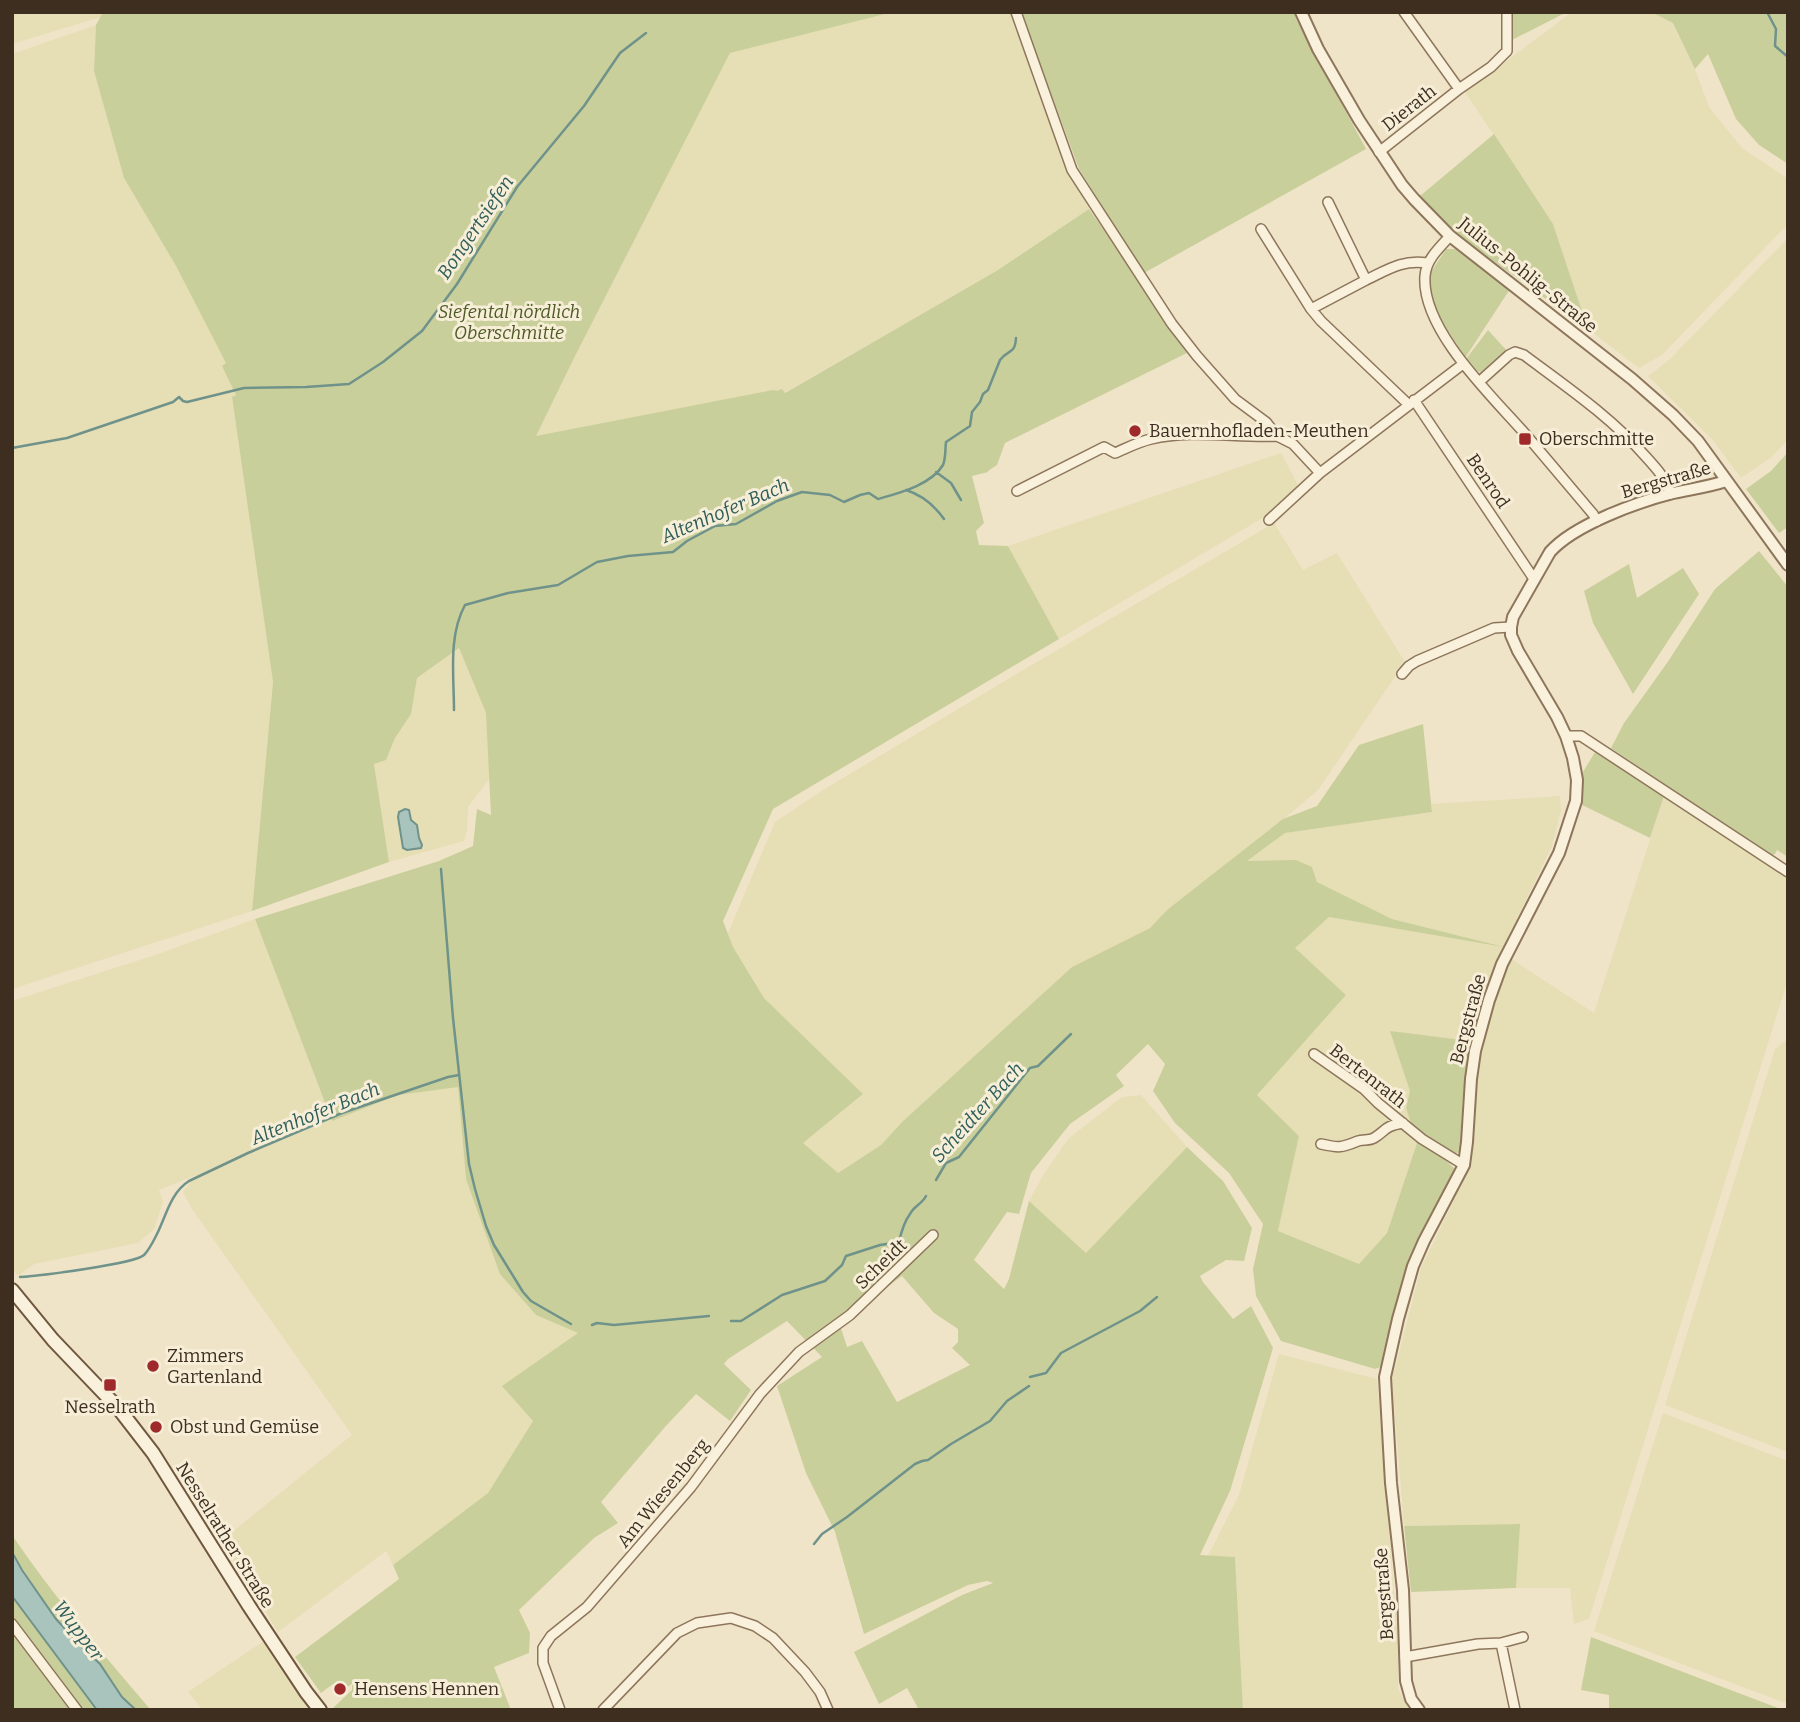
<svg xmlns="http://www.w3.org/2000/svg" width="1800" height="1722" font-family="Bitter,serif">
  <rect width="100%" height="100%" fill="#f0e4c8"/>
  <path fill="#e6deb5" d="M12,12h91l-2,5 -89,27z
    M893,12h117l55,152 24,45 -91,61 -216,124 -249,43 197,-384z
    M1572,12h79l22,11 22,46 14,38 33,41 46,31v45l-126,131 -23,13 -51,-39 -35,-105 -88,-132z
    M96,25l-2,46 30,107 52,88 67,128 -11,3 41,285 -21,229 -240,78v-935z
    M1788,238v201l-15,17 -32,22 -29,-39 -64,-63 21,-16z
    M1281,453l18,34 -33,29 -207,123 -51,-93z
    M1274,523l29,47 34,-17 68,109 -87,128 -63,53 -88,67 -17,18 -78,39 -170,155 -21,23 -43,28 -35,-30 60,-49 -99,-96 -31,-51 -5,-14 47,-111 48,-32 195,-117z
    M459,648l27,65 4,65 -22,29 -1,23 -3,11 -75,21 -15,-99 12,-4 9,-21 16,-24 6,-36z
    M1560,796l1,15 -9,35 -51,106 -19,46 -12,43 -79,-9 19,59 -4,17 12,32 -31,93 -28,31 -81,-33 21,-95 -42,-41 89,-100 -52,-47 35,-31 162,27 -99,-25 -75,-37 -5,-15 -66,-6 39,-28 147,-21v-8z
    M1664,796l97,64 27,16v103l-199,640 -15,5 -4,-36h-54l3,-64 -115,2 -12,-147 29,-111 50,-103 8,-111 23,-78 8,-18 84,55z
    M255,919l77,202 66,-26 60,-9 8,93 70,136 43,18 -46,88 -45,72 -95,72 -7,-14 -108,81 -56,-92 130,-105 -160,-226 -9,-17 13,-17 -37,15 4,12 -9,27 -16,14 -104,21 -16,12 -6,-7v-268l146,-47z
    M1785,1041l3,1v410l-123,-47 110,-356z
    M1141,1095l46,52 -101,106 -57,-52 13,-24 26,-38 54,-42z
    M1279,1354l98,25 21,262v48l11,20 -166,1 -8,-153 -27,-1 31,-61z
    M1663,1413l125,48v243l-194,-73z
    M264,1641l30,47 17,22h-108l-15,-18z"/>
  <path fill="#c9cf9b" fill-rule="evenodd" d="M103,12h790l-163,41 -157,307 -37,76 237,-46 4,1 5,-2 3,4 213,-123 91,-61 48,68 50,76 -182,90 -8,22 -9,6v1l-16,4 12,47 -8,8 3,14 29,1 51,93 -286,170 -50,112 10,26 31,51 99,96 -60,49 35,30 43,-28 21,-23 170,-155 78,-39 17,-18 116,-91 34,-13 42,-61 64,-21 9,88 -147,21 -38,28 49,-1 16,7 5,15 75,37 112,28 -175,-30 -34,31 51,47 -89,100 42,41 -21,95 81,33 28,-31 31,-93 20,13 17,16 -36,70 -16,41 -22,87 -6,2 -94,-28 -25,-45 -3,-27 10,-45 -34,-51 -54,-50 -22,-32 12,-27 -17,-20 -32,31 8,11 -54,38 -39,49 -12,41 -12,-2 -33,48 30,29 5,-10 20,-78 57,52 101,-106 36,34 29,47 -8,33 -18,-1 -26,16 3,6 30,37 18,-13 22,42 -43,143 -30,64 35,2 8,153h-324l-12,-22 -28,16 -25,-52 108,-57 31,-12 -6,-2 -19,4 -104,49 -29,-102 -29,-59 -29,-87 45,-29 -35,-36 -59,38 -4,5 27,26 -21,31 -34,-27 -31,33 -64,75 17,21 -24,15 -75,72 11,23 -1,20 -35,14 17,43h-178l-1,-1 20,-19v-6l-8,5 -3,-5 -4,3 -4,-3 -12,9 -26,-36 104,-78 -6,-14 95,-72 45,-72 -31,-35 76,-53 -42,-18 -36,-41 -34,-95 -8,-92 -60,8 -66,26 -77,-202 184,-58 34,-15 4,-37 14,6 -5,-102 -27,-65 -42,30 -6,36 -16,24 -9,22 -12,4 15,98 -137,49 21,-229 -41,-285 4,-2 -14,-29 4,-3 -50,-97 -52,-88 -30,-107 2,-46zM902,1276l32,37 24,16v13l-6,6 18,17 -73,37 -35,-61 -15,6 -8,-25z
    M1021,12h273l3,9 69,128 -222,124 -65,-104z
    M1513,12h54l-55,28z
    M1651,12h137v152l-29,-19 -23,-26 -28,-65 -13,15 -22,-46z
    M1494,134l59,90 35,105 -134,-96 -34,-37z
    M1446,249h11l7,4 46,36 -45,69 -28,-45 -5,-16 -3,-22z
    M1488,330l20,22 -25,21 -7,-2 -10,-12z
    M1788,452v75l-9,6 -33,-44 25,-18z
    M1759,551l29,36v270l-11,-7 -2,4 -5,2 -159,-108 13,-25 43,-60 48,-74z
    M1629,564l8,34 46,-30 16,26 -66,100 -40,-71 -9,-32z
    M1597,749l67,47 -14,42 -72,-35 3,-28z
    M1390,1031l80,10 -7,54 -3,57 -7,2 -41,-28 -6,-18 4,-17z
    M1520,1524l-4,64 -105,4 -7,-66z
    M12,1535c42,62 90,118 139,175h-15l-14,-13 -22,-33 -17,-16 -27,-29 -33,-49 -11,-18z
    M12,1590l92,120h-92z
    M1591,1637l192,73h-174v-15l-28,-5z"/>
  <path fill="#a9c4bc" stroke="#6f938a" stroke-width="2" d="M405,809l4,1 2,10 6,5 2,13 3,7 -1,3 -14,2 -4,-2 -5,-31 1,-5z
    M12,1552l10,18 34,49 27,29 17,16 22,33 14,13h-39l-85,-114z"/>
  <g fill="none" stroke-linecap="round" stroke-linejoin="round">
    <path stroke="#6f938a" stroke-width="2.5" d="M1767,12l9,17 -1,17 13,11
      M12,448l55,-10 106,-36 6,-5 4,4 4,1 57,-14 62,-1 43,-3 34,-22 39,-31 35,-47 60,-97 67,-81 36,-53 26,-20
      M936,472l15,11 10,17
      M906,490c16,5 28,15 38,29
      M454,710c0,-34 -6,-74 11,-105l43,-12 50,-8 39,-23 31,-6 45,-4 14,-11 28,-15 21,-2 41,-23 25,-9 28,3 14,7 16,-7 9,-2 9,6c21,-6 53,-14 65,-34 3,-7 2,-16 3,-23l24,-16 2,-14 8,-10 3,-8 5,-4 12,-30c8,-11 15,-5 16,-22
      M441,869l12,149 16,146 6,25 11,37 8,19 29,47 8,9 40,23
      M936,1180l10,-17 13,-6 71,-89 8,-2 33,-32
      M20,1277c18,-1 114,-13 124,-22 4,-4 9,-13 12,-19 10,-19 14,-43 33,-55l59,-28 94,-40 106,-36 11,-2
      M731,1321h10l41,-26 43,-14 17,-16 4,-9 34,-11 19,-3c2,-9 5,-20 11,-28 4,-8 12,-10 16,-18
      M592,1325l5,-2 17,2 95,-9
      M1030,1377l16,-4 15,-20 79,-42 17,-14
      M814,1544l8,-10 25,-17 68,-53 7,-3 6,-1 23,-16 39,-23 17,-20 22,-15"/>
    <defs>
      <path id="minor" d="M1016,12l56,158 100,154 25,32 38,43 31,23 11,14 16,8 27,29
        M1404,12l55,77
        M1379,152l80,-63 32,-22 16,-16v-39
        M1261,229l50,80 10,12 87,83
        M1450,236c-11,12 -24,24 -25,40 -4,54 69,122 102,160 22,26 44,52 66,78l4,7
        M1366,280c21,-10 37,-21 61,-17
        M1311,309l55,-29 -38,-78
        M1479,382l30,-27 6,-3 9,3c43,32 87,62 123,103 10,11 19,21 24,36
        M1414,400l120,179
        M1017,491l87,-44 11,6c12,-5 23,-11 36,-14 41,-10 85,-1 126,-3
        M1269,520l51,-47 143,-109
        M1402,674l7,-8 8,-5 77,-33 17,-1
        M1566,736h15l207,136
        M1314,1054l50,35 14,14 44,36 42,26
        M1321,1144c18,4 20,4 37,-3 5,-2 11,0 16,-3 13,-8 10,-12 29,-15
        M12,1624l65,86
        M1501,1643l14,67
        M1405,1657l73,-13 23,-1 22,-6
        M560,1710l-17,-47v-15l8,-12 36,-29 32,-37 72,-83 69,-93 39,-42 51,-37 83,-80
        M603,1710l74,-77 20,-10 34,-5 24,8 18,12 32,34 15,20 8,18"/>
      <path id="tertiary" d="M1301,12l17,37 41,71 43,65 12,14 36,37 182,143 41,36 25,26 90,124
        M1419,1710l-8,-11 -5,-18 -3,-91 -12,-107 -6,-106 13,-58 15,-53 11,-25 40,-76 3,-23 4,-63 4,-28 14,-51 13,-36 57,-111 17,-52 1,-21 -4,-22 -7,-22 -9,-19 -39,-66 -7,-16v-8l2,-10 37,-65c24,-27 87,-50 123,-59 18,-4 35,-6 53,-12"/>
      <path id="secondary" d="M12,1290l41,50 66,69 34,44 96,153 57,86 14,18"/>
    </defs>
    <use href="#minor" stroke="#8d765c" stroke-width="12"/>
    <use href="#tertiary" stroke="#8d765c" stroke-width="14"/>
    <use href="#secondary" stroke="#6f573f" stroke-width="16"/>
    <use href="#minor" stroke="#faf1dc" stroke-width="9"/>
    <use href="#tertiary" stroke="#faf1dc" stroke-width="10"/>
    <use href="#secondary" stroke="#faf1dc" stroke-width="12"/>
  </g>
  <g fill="#9e2a2b" stroke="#f7eed8" stroke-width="2.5">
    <circle cx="1135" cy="431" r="7"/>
    <rect x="1518" y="432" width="14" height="14" rx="3.5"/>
    <circle cx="153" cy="1366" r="7"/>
    <rect x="103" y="1378" width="14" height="14" rx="3.5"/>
    <circle cx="156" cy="1427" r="7"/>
    <circle cx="340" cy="1689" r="7"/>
  </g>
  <g text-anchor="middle" stroke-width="6" stroke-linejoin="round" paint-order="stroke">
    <g font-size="18" fill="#3d2e20" stroke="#f7eed8">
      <text transform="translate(1409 108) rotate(-38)" y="6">Dierath</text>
      <text transform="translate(1528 275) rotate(39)" y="6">Julius-Pohlig-Straße</text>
      <text transform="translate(1666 480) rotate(-16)" y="6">Bergstraße</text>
      <text transform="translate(1488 481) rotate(56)" y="6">Benrod</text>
      <text transform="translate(1468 1019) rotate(-75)" y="6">Bergstraße</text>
      <text transform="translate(1368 1076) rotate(38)" y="6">Bertenrath</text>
      <text transform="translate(881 1264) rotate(-44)" y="6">Scheidt</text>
      <text transform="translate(663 1493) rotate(-51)" y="6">Am Wiesenberg</text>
      <text transform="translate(225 1535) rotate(58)" y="6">Nesselrather Straße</text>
      <text transform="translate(1384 1594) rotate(-94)" y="6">Bergstraße</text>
    </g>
    <g font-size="18" font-style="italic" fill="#4d5a26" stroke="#f7eed8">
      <text x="509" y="318">Siefental nördlich<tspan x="509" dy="21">Oberschmitte</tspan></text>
    </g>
    <g font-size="18" fill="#3d2e20" stroke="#f7eed8" text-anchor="start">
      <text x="1149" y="437">Bauernhofladen-Meuthen</text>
      <text x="1539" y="445">Oberschmitte</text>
      <text x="167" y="1362">Zimmers<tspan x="167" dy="21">Gartenland</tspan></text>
      <text x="110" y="1413" text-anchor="middle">Nesselrath</text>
      <text x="170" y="1433">Obst und Gemüse</text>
      <text x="354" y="1695">Hensens Hennen</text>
    </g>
    <g font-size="19" font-style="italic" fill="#2f5d5a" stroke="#f7eed8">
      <text transform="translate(475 227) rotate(-56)" y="7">Bongertsiefen</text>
      <text transform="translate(725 510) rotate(-23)" y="7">Altenhofer Bach</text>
      <text transform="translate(977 1112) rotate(-48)" y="7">Scheidter Bach</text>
      <text transform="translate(315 1113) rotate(-22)" y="7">Altenhofer Bach</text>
      <text transform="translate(79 1630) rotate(53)" y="7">Wupper</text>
    </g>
  </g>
  <rect width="1800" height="1722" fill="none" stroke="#3d2e20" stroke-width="28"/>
</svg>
